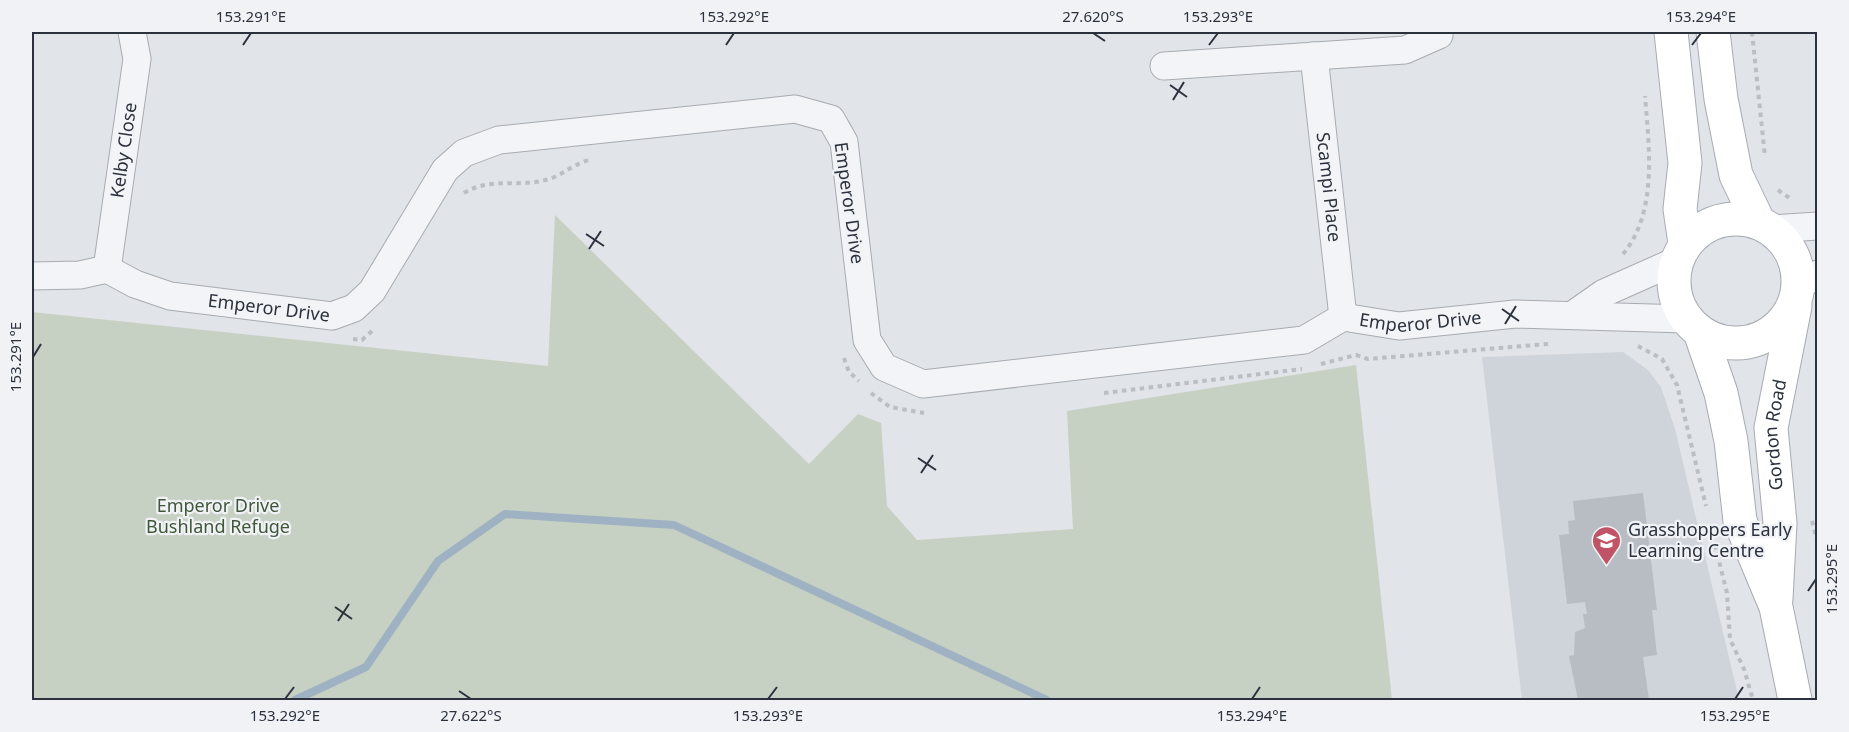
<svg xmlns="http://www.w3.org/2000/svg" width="1849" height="732" font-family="'Noto Sans',sans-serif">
  <rect width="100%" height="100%" fill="#e1e4e8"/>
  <path fill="#cfd3da" d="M1623,352l25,18 13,17 14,42 64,271h-217l-40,-343z"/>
  <path fill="#c6d1c3" d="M555,215l254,249 49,-50 23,9 6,83 30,34 156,-11 -6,-118 289,-46 36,335h-1360v-388l516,54z"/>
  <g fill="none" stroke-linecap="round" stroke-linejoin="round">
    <path stroke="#9fb2c4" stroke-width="8" d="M295,700l71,-33 72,-106 67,-47 169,11 373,175"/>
  </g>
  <path fill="#b8bdc4" d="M1643,493l14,117h-5l5,45 -14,2 6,43h-71l-9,-44 5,-1 1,-23 10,-4 -2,-14h4l-2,-12 -18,2 -8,-69 10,-1 -1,-13 7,-1 -2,-19z"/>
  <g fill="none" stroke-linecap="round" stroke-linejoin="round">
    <defs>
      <g id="street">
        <path id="s1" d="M1314,56l29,261"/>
        <path d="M1164,66l241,-16 34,-15"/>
        <path d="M1770,229l48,-3"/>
        <path id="s2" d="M107,269l30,-210 -5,-27"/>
        <path id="s3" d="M32,276l48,-1 27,-6 28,15 35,12 162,20 22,-8 18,-17 73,-121 19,-17 35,-13 296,-31 36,10 13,23 23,198 17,27 39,17 381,-44 39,-23 56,9 116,-12 171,5"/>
        <path d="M1798,287l20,-13"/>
        <path d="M1574,314l30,-21 72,-32"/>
      </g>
      <g id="secondary">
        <path d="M1671,32l14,131 -5,46 5,34"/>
        <path d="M1713,32l8,67 15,76 23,48"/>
        <circle cx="1736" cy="281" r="62"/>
        <path d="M1700,332l21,61 10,48 9,80 36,86 19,93"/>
        <path id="s4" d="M1776,599l4,-76 -9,-95 24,-122"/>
      </g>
    </defs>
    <use href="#street" stroke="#a7abb2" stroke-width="29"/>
    <use href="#secondary" stroke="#a7abb2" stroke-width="35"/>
    <path stroke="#bbbec3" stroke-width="4" stroke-dasharray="4.5 4.5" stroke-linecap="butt" d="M1752,32l13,125
      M1778,190l13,9
      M464,193c27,-17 59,-4 88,-15 13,-5 23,-15 38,-18
      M1623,254c35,-42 26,-107 22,-158
      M353,339l9,1 10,-9
      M1638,346l24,13 15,26 29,121
      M844,358l5,14 10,9
      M1321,364l35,-9 12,4 180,-15
      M871,393l19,14 34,6
      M1104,393l198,-24
      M1812,521l6,23
      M1715,545l12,48 3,46 14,30 9,31"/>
    <use href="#street" stroke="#f3f4f7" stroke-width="27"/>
    <use href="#secondary" stroke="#fff" stroke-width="33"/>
  </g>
  <path fill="none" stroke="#2b323e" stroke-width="2" d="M1093,33l12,8M243,45l8,-12M726,45l8,-12M1209,45l9,-12M1692,45l9,-12M1170,85l17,12M1173,100l11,-18M586,234l18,12M589,249l12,-18M1502,309l17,12M1505,324l11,-18M33,357l8,-13M918,458l18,12M921,473l12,-18M1808,591l8,-12M335,607l17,12M338,621l11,-17M459,691l12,8M285,699l9,-12M768,699l9,-12M1252,699l8,-12M1735,699l8,-12"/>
  <defs>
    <symbol id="school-pin" viewBox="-11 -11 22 30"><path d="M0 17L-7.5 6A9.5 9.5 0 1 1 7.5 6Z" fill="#c05365" stroke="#f0f2f6"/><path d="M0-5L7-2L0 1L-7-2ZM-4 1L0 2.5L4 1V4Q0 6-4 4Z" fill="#fff"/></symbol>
  </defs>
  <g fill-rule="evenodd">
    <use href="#school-pin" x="1590" y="524" width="33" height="45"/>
  </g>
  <g text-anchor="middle" stroke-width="4.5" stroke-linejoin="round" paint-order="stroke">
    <g font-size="18" fill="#2b323e" stroke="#f0f2f6">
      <text dy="6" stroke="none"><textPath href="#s2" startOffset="120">Kelby Close</textPath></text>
      <text dy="6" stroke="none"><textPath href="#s1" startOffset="132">Scampi Place</textPath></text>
      <text transform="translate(849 203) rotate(82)" y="6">Emperor Drive</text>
      <text dy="6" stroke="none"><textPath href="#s3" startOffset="244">Emperor Drive</textPath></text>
      <text dy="6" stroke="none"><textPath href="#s3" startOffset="1702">Emperor Drive</textPath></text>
      <text dy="6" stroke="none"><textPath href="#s4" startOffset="165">Gordon Road</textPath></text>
    </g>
    <g font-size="18" fill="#40583a" stroke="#f0f2f6">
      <text x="218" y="512">Emperor Drive<tspan x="218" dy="21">Bushland Refuge</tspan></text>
    </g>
    <g font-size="18" fill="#2b323e" stroke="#f0f2f6" text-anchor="start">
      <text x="1628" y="536">Grasshoppers Early<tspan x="1628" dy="21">Learning Centre</tspan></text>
    </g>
  </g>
  <rect width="1849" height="732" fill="none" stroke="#f0f2f6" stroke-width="66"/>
  <rect x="33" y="33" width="1783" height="666" fill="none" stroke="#2b323e" stroke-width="2"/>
  <g font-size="15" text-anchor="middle" fill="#2b323e">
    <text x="251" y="22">153.291°E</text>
    <text x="734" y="22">153.292°E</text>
    <text x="1093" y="22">27.620°S</text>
    <text x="1218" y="22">153.293°E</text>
    <text x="1701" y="22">153.294°E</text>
    <text transform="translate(16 357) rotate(-90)" y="5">153.291°E</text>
    <text transform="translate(1832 579) rotate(-90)" y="5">153.295°E</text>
    <text x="285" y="721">153.292°E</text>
    <text x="471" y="721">27.622°S</text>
    <text x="768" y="721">153.293°E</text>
    <text x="1252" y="721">153.294°E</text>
    <text x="1735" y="721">153.295°E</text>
  </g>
</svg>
